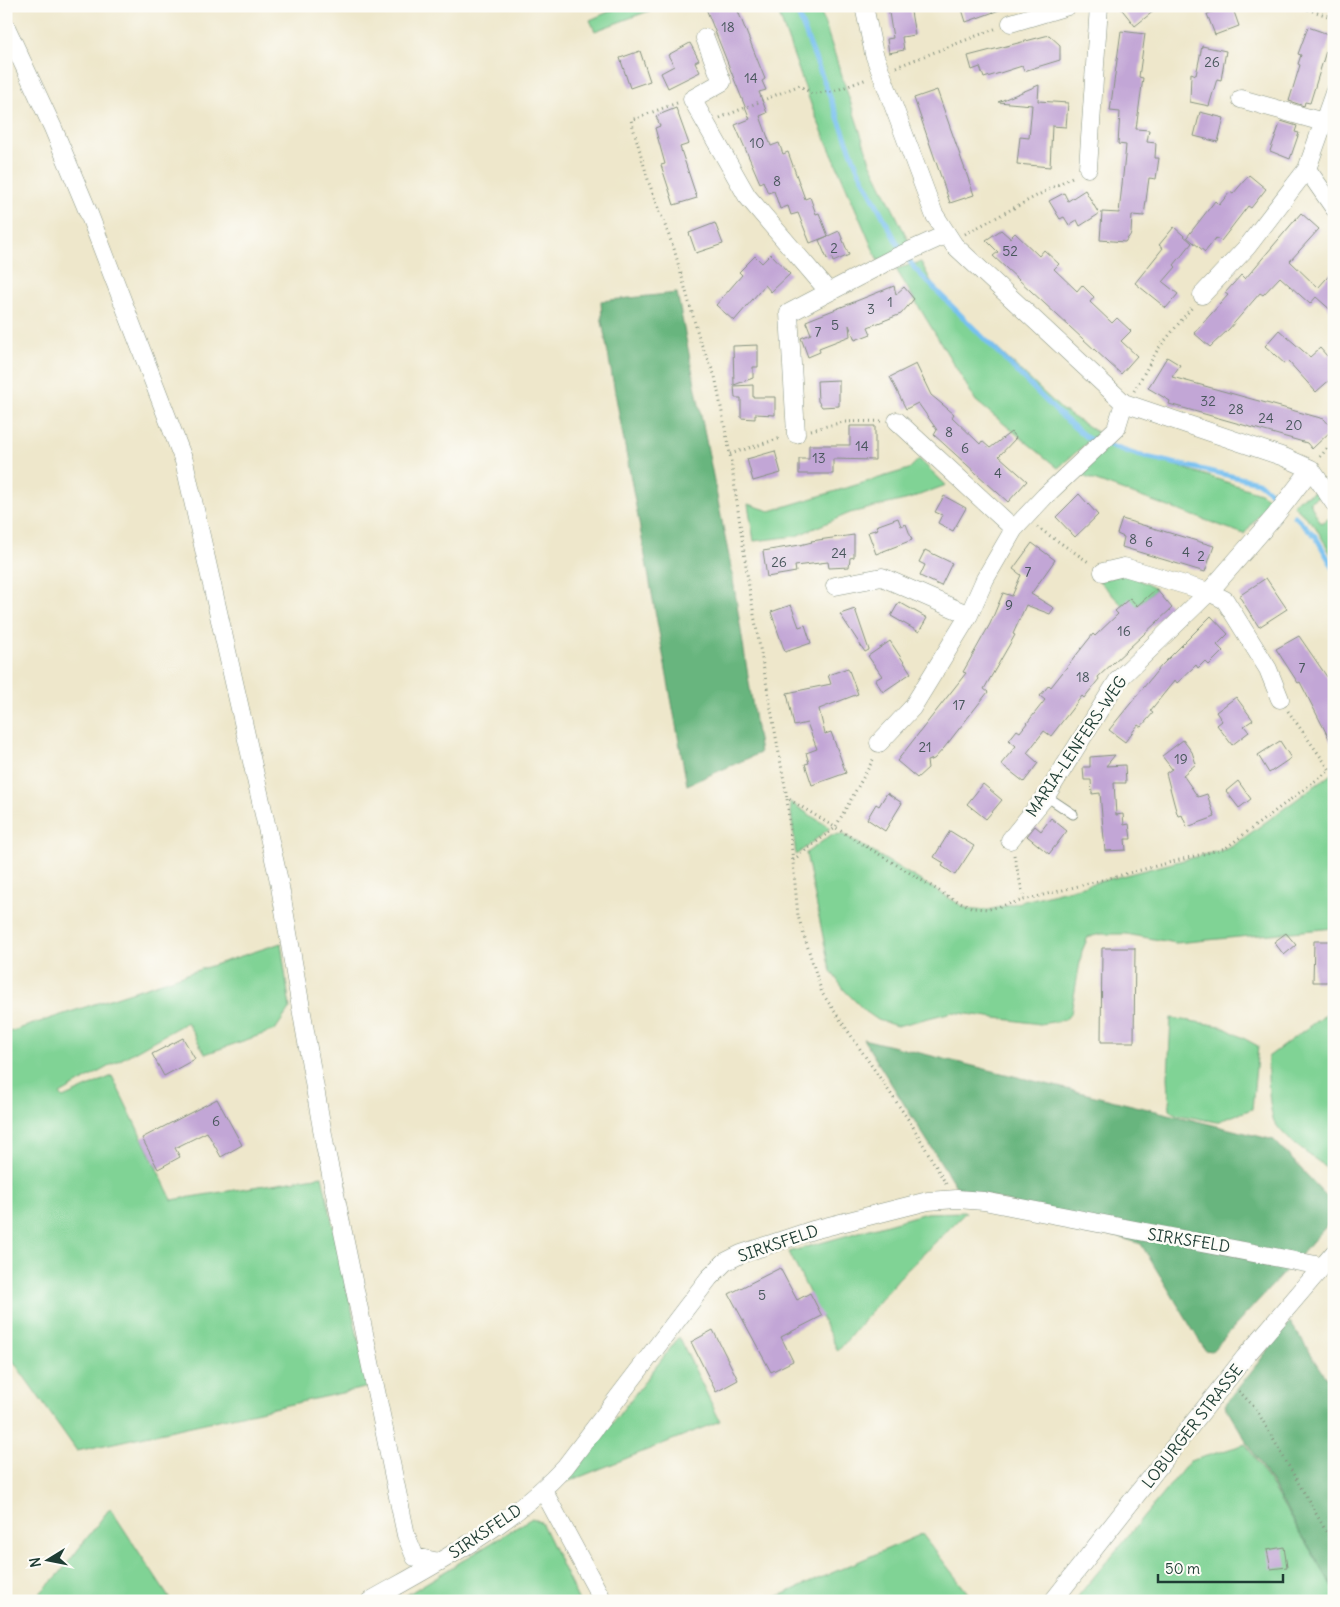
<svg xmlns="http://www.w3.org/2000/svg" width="1340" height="1607" font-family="Delius,sans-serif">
  <rect width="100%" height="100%" fill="#fdfcf7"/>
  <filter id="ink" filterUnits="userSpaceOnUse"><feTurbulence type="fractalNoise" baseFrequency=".02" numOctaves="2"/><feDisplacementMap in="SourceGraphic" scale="10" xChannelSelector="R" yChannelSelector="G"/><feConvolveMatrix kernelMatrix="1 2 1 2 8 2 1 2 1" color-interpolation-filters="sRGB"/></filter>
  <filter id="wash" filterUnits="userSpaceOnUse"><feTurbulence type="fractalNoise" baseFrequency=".0096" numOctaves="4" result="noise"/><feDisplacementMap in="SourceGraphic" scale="20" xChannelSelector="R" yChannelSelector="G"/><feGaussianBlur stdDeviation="1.12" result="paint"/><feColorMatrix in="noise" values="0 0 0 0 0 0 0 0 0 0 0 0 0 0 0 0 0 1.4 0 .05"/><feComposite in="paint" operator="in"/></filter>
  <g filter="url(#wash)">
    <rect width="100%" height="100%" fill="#eee7cb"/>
    <path fill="#80d395" stroke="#508864" d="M622,6h40l-67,25 -5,-11z
      M776,6h43l51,156 42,86 -34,13 -65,-151z
      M921,262l15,29 126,119 36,23 -40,35 -82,-67 -80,-132z
      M1109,444l151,49 11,7 -27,34 -167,-60z
      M919,459l27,26 -37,14 -59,14 -54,23 -42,5 -6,-37 22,7 139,-42z
      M1317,491l3,4 -11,7 12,21 11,-6 2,2v40l-19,-33 -22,-21 5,-6z
      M1126,573l30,16 -19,17 -15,-1 -23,-24z
      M1334,772v156l-158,15 -50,-9h-25l-13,3 -6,14 -11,62 -6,7 -25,4 -88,-12 -55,14 -19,-6 -13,-9 -20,-20 -14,-20 -3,-10 -22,-108 25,-18 12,-1 121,73 10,3h15l234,-60 10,-4z
      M790,802l40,26 -34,27z
      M281,943l9,65 -15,22 -70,24 -18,-32 -127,72 3,4 49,-22 60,124 150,-24 47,211 -292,64 -71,-100v-318z
      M1334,1008v165c-19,-15 -46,-30 -59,-50 -6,-9 -8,-54 -7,-66z
      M1171,1018l50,8 37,20 -6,63 -36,13 -41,-8 -5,-5 -2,-32z
      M966,1212l-68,67 -60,72 -49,-99 137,-39z
      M679,1337l41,84 -153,61z
      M1246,1444l88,145v12h-260l116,-140z
      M110,1508l61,93h-125l-6,-8 20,-20z
      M532,1518l9,4 38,79h-182z
      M922,1534l52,67h-207z"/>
    <path fill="#68b57e" stroke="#447959" d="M677,293l54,274 29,186 -73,32 -85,-464 -1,-20z
      M863,1039l411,101 60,64v14l-122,133 -7,-1 -64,-106 -155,-49 -29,-7z
      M1290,1322l44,67v200l-109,-184z"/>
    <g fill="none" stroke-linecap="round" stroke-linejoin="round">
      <path stroke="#77c0f0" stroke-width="5" d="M795,6l62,161 39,74 19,28 143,144 29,25 11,4
        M1105,444l32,11 121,27 14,11
        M1295,516l21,21 18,32"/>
    </g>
    <g id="blocks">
      <path fill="#c2a6d6" d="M705,6h31l29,73 -3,2 4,9 -7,2 8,21 -7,3 11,30 8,-3 4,11 5,-2 17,47 5,-2 6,17 3,-1 9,23 -18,7 -12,-30 -7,2 -3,-9 -8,3 -6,-18 -6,2 -5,-12 -3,2 -25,-58 15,-6z
        M888,6h22l5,29 -13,2 2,13 -15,3 -2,-14 6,-1z
        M961,6h44v2l-39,14z
        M1119,6h41l-25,20z
        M1228,6h4l7,20 -24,9 -8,-21z
        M1308,27l23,8 -21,68 -5,-1 -1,4 -15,-5 11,-36 -2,-1 3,-9 -3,-1z
        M1121,31l24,3 -6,43 4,1 -7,51 13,1 -2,12 9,1 -1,15h4l-3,21 -7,-1 -5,38 -12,-1 -1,19 -6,8 -25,-2 2,-28 17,1 6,-57 1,-11 -8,-1 2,-32 -10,-1z
        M1049,35l11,10v15l-36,11 -2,-5 -38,12 -4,-11 -8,3 -4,-14z
        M690,43l9,17 -4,2 5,10 -32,16 -7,-15 13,-7 -6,-11z
        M1202,46l24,5 -5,29 -4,-1 -8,27 -19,-4 1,-29 5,2z
        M640,51l10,30 -20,7 -10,-30z
        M1039,85l-1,16 30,2 -2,24 -14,-1 -2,41 -33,-3 3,-27 9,1 3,-33 -34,-3z
        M937,90l37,105 -24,8 -36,-105z
        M676,108l13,36 -9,3 17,51 -23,7 -13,-40 4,-1 -10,-36 5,-2 -4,-10z
        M1200,112l24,6 -6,24 -24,-6z
        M1281,121l16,5 -2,6 4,1 -9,26 -20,-8z
        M1249,175l17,14 -15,19 -3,-2 -27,35 -5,-3 -11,14 -18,-15 28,-36 4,4 11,-13 3,2z
        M1085,190l14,24 -19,12 -3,-6 -8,5 -5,-8 -4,2 -11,-18 15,-8 4,8z
        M1301,213l18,16 -29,32 28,27 16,-18v43l-18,-16 -6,7 -30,-27 -17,18 -3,-2 -31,36 -19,18 -16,-14 34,-38 -3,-2 16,-18 4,4z
        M715,223l8,21 -27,9 -7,-20z
        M1174,227l18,16 -18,22 2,2 -13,15 15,12 -12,14 -31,-25 28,-35 -4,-3z
        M1001,230l9,8 5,-5 24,23 5,-6 15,14 -5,5 23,22 5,-6 12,12 -4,5 22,21 5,-5 14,13 -10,10 16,15 -16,18 -128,-118 5,-4 -12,-12z
        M839,231l10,24 -16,7 -1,-4 -5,1 -8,-19z
        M771,254l19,20 -19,18 -6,-7 -31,36 -18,-16 26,-30 -3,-3 16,-16 7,7z
        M894,286l2,8 8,-7 10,12 -13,15 -33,13 3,7 -16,6 -6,-15 1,11 -31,12 1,4 -12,5 -7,-19 10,-4 -5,-13z
        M1279,330l31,27 10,-9 7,8 7,-6v26l-18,16 -28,-31 -3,3 -20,-18z
        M758,345v22h-5v11l-19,7 -1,-39z
        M1167,357l13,8 -8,12 152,42 9,10 -21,20 -5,-6 -138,-39 1,-3 -22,-13z
        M916,364l15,31 23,19 -2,3 28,27 2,-3 8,7 21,-16 5,6 -17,18 28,25 -19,21 -74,-67 3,-5 -19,-27 -12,6 -16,-32z
        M839,380v26l-17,1 -4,-6 -1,-20z
        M753,385v12h22v18l-20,-1v5l-14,-1v-20h-6l-1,-12z
        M850,426h25v34l-42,-1v15h-34v-15h10v-14h41z
        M775,451l6,22 -28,8 -6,-22z
        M1079,494l19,21 -23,22 -19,-20z
        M944,496l22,12 -13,23 -15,-8 4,-8 -7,-3z
        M898,518l3,8 5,-2 6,16 -36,14 -8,-22 10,-3 -2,-3z
        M1122,519l92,27 -9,26 -83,-25 2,-10 -7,-3z
        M854,535v22l-4,1 -1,9 -20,1 -1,-6 -33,4 1,6 -29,5 -4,-26 37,-6 12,-3 -1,-1z
        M1032,543l23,17 -24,34 23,14 -4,6 -24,-9 -13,29 2,1 -31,54 4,3 -44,56 -10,11 -7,2 1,7 -11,10 -20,-17 69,-88 -3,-1 27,-48 13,-31 9,3 9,-21 -8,-6z
        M925,550l27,13 -11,23 -21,-10 5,-11 -6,-3z
        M1266,578l21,31 -28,18 -20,-31z
        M1156,589l16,19 -74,69 1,2 -15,19 -2,-2 -31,40 -7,-5 -17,22 11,10 -14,19 -23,-18 15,-18 -7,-6 8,-10 3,2 25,-32 -5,-4 9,-11 2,2 42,-53 2,2 23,-22 -3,-3 15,-13 7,8z
        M899,602l28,16 -8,14 -28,-16z
        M791,605l8,22 6,-2 6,18 -26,9 -14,-40z
        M855,609l14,41 -4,2 -25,-38z
        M1211,616l17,18 -11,11 6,6 -14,14 -4,-4 -7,7 -2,-3 -19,18 -2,-3 -25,31 3,2 -12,14 -3,-2 -13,17 -16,-12 52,-64z
        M1299,636l35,51v61l-34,-66 -2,1 -22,-34z
        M890,641l21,32 -28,19 -8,-12 7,-4 -14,-20z
        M848,668l10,26 -39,15 6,25 6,-2 15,41 -34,12 -7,-21 4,-1 -3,-10 11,-4 -10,-26 -13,3 -7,-33 44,-9 -3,-9z
        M1236,697l17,23 -9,6 5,6 -17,13 -15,-20 5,-4 -6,-9z
        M1183,740l9,12 4,12 -13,11 15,22 9,-3 8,23 -28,10 -5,-12 -4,1 -3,-9 -9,-34 6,-4 -10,-13z
        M1280,741l11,17 -22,15 -11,-18z
        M1115,755l-9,11 19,-1 1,18h-12l2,32 7,-1 1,11 5,-1 2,15h-6l1,11 -21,1 -5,-58 -8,1 -1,-14h-7l-1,-13h7v-10z
        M1238,781l13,18 -12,9 -13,-17z
        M983,784l19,16 -16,19 -19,-15z
        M887,793l15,10 -17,28 -18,-12 9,-15 3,2z
        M1051,818l16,13 -18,23 -22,-18 8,-10 6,5z
        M950,831l24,15 -19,29 -13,-9 2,-3 -10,-6z
        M1286,933l10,12 -12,10 -10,-13z
        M1314,941h20v41h-21z
        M1102,948h33l-1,94h-33z
        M183,1038l12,21 -31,17 -12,-22z
        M217,1099l25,46 -21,12 -14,-25 -32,16 5,9 -22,12 -16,-31z
        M780,1268l17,32 13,-7 12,23 -41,21 12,24 -22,11 -42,-78z
        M713,1330l25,50 -22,12 -25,-50z
        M1284,1547l3,20 -16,2 -4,-19z"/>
    </g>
  </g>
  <g filter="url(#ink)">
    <use href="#blocks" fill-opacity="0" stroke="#869280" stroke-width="1"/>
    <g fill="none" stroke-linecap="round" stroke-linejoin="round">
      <defs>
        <path id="service" d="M1046,796l27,18"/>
        <path id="minor" d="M864,6l10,48 60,160 20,31 170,158 160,54 27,12 23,34
          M1011,23l57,-17
          M6,27l47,101 36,86 95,247 95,420 46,265 81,389 9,22 24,5
          M705,38l17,44 -30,17 55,97 82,96 63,-33 55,-25
          M1241,99l82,23
          M1088,168l11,-162
          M1307,169l27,39
          M1202,295l45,-48 60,-78 27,-76
          M897,421l117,108
          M796,434l-7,-121 40,-21
          M1103,572l21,-5 85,25 16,8 43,69 12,30
          M835,586l47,-9 87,38
          M879,743l33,-35 57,-93 16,-36 29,-50 31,-33 71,-67 8,-26
          M1010,840l36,-44 72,-116 91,-88 66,-76 36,-47
          M543,1490l60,111
          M370,1601c69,-39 140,-75 195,-134l144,-189 16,-16 16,-8 72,-24 115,-29 29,-2 27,2 337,65
          M1053,1601l192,-244 89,-104"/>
      </defs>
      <use href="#service" stroke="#869280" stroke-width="11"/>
      <use href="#minor" stroke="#869280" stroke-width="19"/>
      <path stroke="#869280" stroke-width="3" stroke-dasharray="1 4" stroke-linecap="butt" d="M1298,6l36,12
        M896,67l101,-39
        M677,103l-46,17 18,63 25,66 26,92 15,35 15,78 19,133 38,211
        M720,118l80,-33 12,9 25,-4 30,-11
        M965,234l109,-58
        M1134,391l24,-42 35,-43
        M811,430l32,-8 38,-1
        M730,454l51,-16
        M1320,457l14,-17
        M1037,527l53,36
        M1288,711l42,59
        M1014,855l10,44
        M793,860l42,-32 39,-70
        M946,1184l-34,-59 -90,-132 -24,-77 -11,-118 162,99 24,11 16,1 237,-61 108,-81
        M1239,1391l17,18 78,136"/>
      <use href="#service" stroke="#fff" stroke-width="9"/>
      <use href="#minor" stroke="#fff" stroke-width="18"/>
    </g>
  </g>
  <g text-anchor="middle" stroke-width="5" stroke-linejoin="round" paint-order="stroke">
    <g font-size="14" fill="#48575c">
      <text x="728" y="32">18</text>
      <text x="1212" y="67">26</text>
      <text x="751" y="83">14</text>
      <text x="757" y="148">10</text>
      <text x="777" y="186">8</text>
      <text x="834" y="253">2</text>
      <text x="1010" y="256">52</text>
      <text x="890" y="307">1</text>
      <text x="871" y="314">3</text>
      <text x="835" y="330">5</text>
      <text x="818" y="337">7</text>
      <text x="1208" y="406">32</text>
      <text x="1236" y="414">28</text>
      <text x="1266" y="423">24</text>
      <text x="1294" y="430">20</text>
      <text x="949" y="437">8</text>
      <text x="862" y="451">14</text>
      <text x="965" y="453">6</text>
      <text x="819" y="463">13</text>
      <text x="998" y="478">4</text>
      <text x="1133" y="544">8</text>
      <text x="1149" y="547">6</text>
      <text x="1186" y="557">4</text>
      <text x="839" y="558">24</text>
      <text x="1201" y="561">2</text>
      <text x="779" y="567">26</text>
      <text x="1028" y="577">7</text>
      <text x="1009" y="610">9</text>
      <text x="1124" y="636">16</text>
      <text x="1302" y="673">7</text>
      <text x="1083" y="682">18</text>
      <text x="959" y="710">17</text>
      <text x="925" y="752">21</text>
      <text x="1181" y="764">19</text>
      <text x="216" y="1126">6</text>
      <text x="762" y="1300">5</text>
    </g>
    <g font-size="16" fill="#1f3d34" stroke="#fdfcf7">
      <text transform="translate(1076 746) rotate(-56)" y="6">MARIA-LENFERS-WEG</text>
      <text transform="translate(1189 1240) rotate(9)" y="6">SIRKSFELD</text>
      <text transform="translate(778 1243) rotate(-19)" y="6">SIRKSFELD</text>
      <text transform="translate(1192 1426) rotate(-52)" y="6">LOBURGER STRASSE</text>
      <text transform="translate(485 1531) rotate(-34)" y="6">SIRKSFELD</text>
    </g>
  </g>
  <rect width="1340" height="1607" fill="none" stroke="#fdfcf7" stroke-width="25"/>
  <g transform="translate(48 1560) rotate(260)" stroke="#fdfcf7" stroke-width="4" paint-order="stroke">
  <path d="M0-4L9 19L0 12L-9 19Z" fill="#1f3d34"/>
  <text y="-8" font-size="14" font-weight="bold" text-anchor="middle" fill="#1f3d34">N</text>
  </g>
  <path d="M1158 1574v8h125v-8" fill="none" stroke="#1f3d34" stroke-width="2.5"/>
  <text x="1165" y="1574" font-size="15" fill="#1f3d34" stroke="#fdfcf7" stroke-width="4" paint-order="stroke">50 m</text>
</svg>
